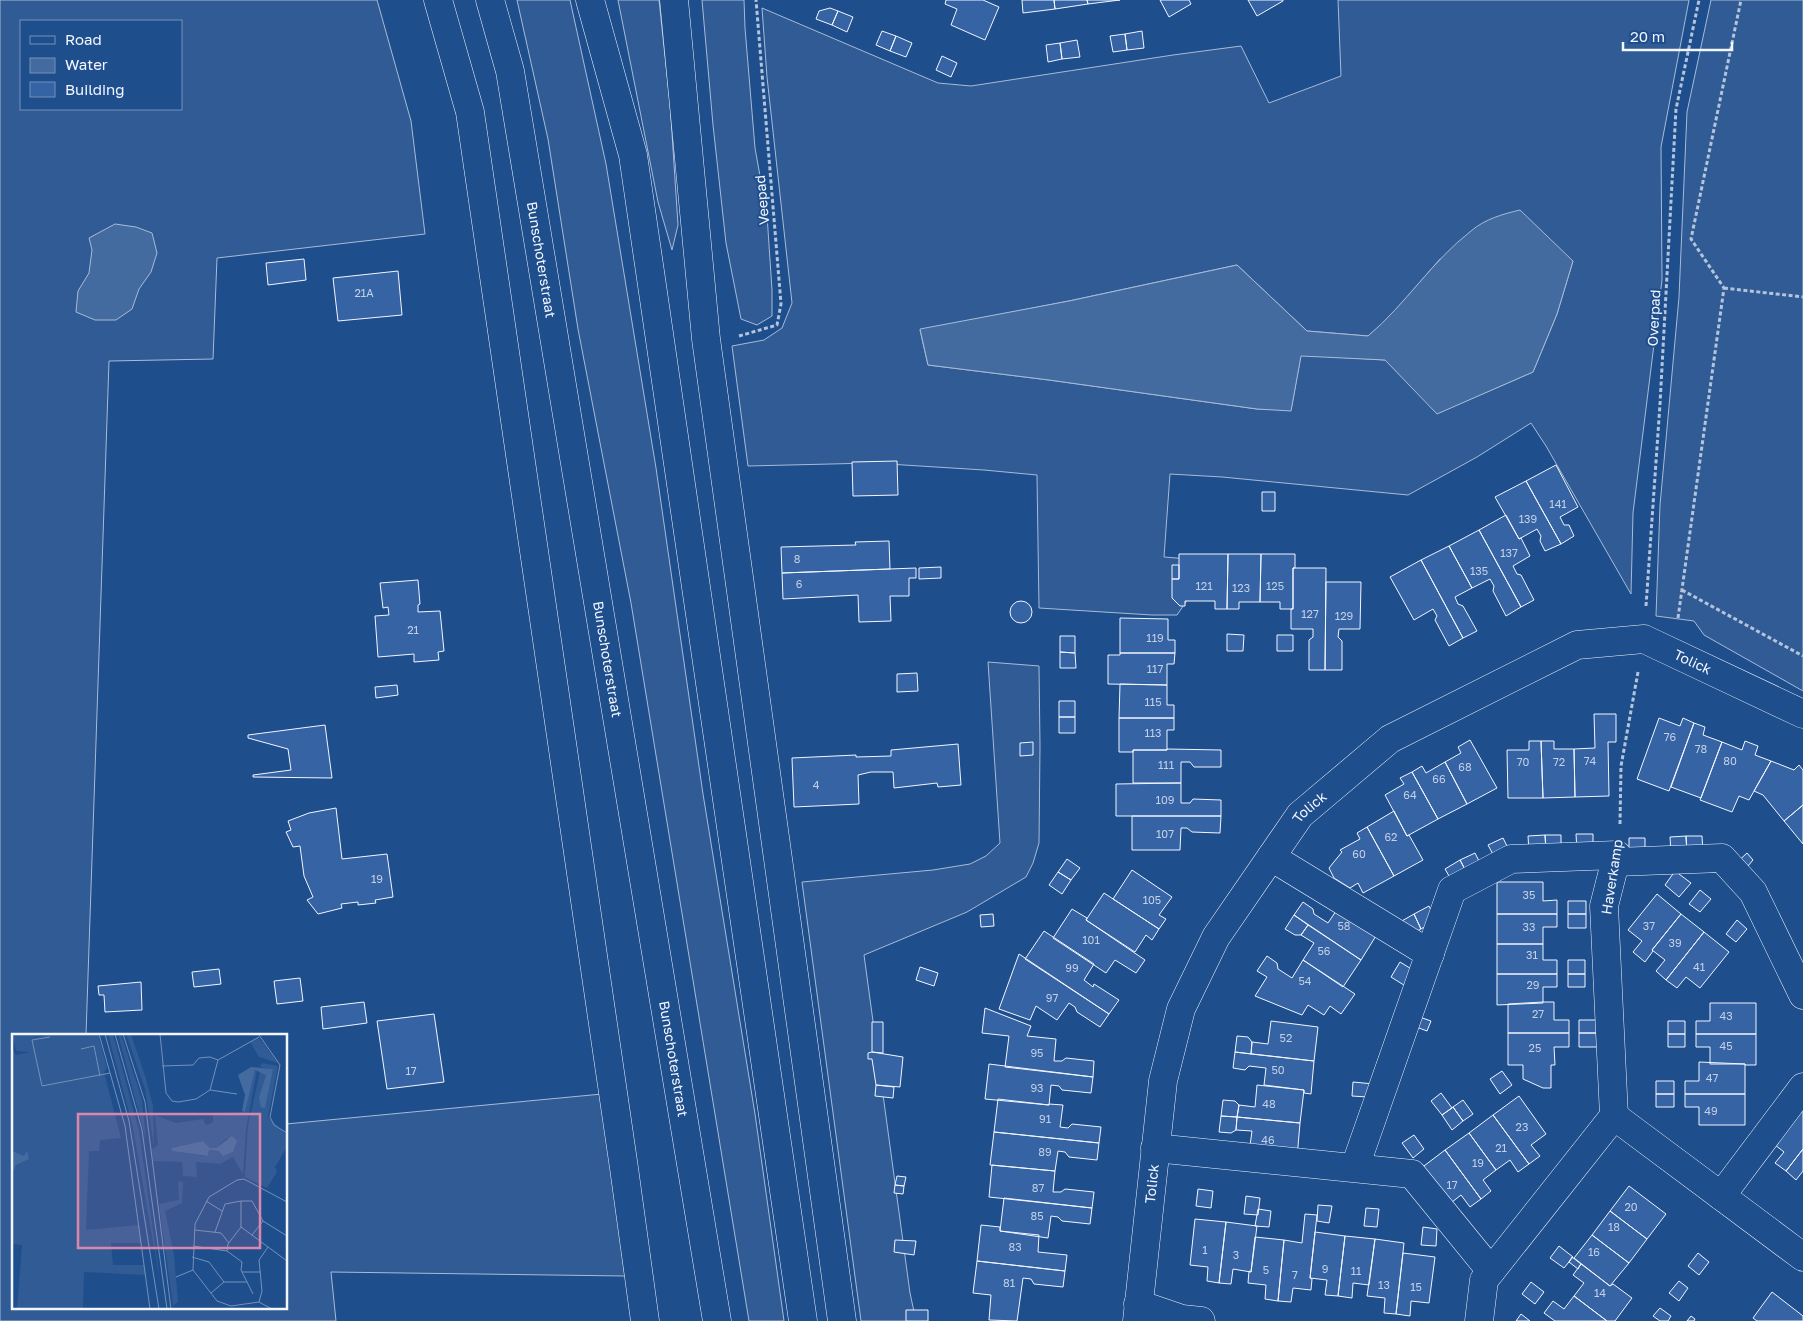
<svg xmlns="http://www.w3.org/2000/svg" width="1803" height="1321" font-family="'Golos Text',sans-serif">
  <rect width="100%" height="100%" fill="#1f4e8c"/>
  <path fill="#305b95" stroke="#a8bbd7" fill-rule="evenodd" d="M0,0h377l34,121 14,113 -208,24 -4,101 -104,2 -23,674h-72v272h272v-183l316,-30 23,182 -294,-4 5,49h-336zM21,21h160v88h-160z
    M517,0h53l36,164 50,304 47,326 52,320 29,207h-35l-118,-718 -53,-274 -30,-190z
    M618,0h41l11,103 8,122 -6,25 -14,-48z
    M702,0h42l1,28 10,120 12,67 5,75v26l-15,9 -16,-6 -15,-76 -13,-118z
    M1338,0h351l-28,147 1,133 -29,233 -2,81 -85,-148 -15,-23 -54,34 -69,38 -186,-18 -52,-3 -6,83 25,2 -1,40 -11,16h-25l-113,-7 -2,-133 -53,-5 -112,-7 -124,3 -16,-120 32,-6 18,-12 10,-25 -25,-226 -5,-69 176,75 33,3 202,-31 68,-9 28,57 72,-27zM1440,259l133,2 -16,53 -24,58 -95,41 -53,-53 -84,-5 -10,55 -34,-1 -208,-29 -121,-15 -8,-35 149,-29 168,-36 70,66 61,5 19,-16z
    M1711,0h92v691l-99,-56 -10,-14 -38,-5 4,-111 19,-208 8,-185z
    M988,662l51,4 1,80 -1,97 -6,20 -7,14 -59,35 -103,43 46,338 6,28h-55l-59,-439 131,-12 37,-6 16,-8 14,-13z"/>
  <path fill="#446ba0" stroke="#a8bbd7" d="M1520,210l53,51 -16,53 -24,58 -96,42 -52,-54 -84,-4 -10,55 -34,-2 -208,-29 -121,-15 -8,-36 149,-28 168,-36 70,66 61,5c38,-32 64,-75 103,-105 14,-12 32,-17 49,-21z
    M115,224l21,3 16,6 5,20 -6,19 -12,17 -7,20 -16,11h-21l-19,-8 2,-21 11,-18 3,-23 -3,-12z"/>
  <path fill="#3563a3" stroke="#f2f6ff" d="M946,0h37l16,7 -14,33 -34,-15 6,-16 -12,-5z
    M1022,0h32l1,9 -32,4z
    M1054,0h33l1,4 -33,5z
    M1087,0h33l-32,4z
    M1160,0h29l2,4 -22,13z
    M1248,0h35v1l-26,15z
    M830,8l8,3 -6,14 -16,-6 3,-8z
    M838,11l15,6 -6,15 -15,-7z
    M882,31l14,5 -6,15 -14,-6z
    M1142,31l2,17 -17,2 -2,-16z
    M1125,34l2,16 -14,2 -3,-16z
    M896,36l16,7 -6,14 -16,-6z
    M1077,40l3,17 -18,2 -2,-16z
    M1060,43l2,16 -14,3 -2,-17z
    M942,56l15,7 -6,14 -15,-7z
    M304,259l2,21 -38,5 -2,-22z
    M398,271l4,44 -64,6 -5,-43z
    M897,461l1,34 -45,1 -1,-34z
    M1556,465l22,42 -18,10 4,8h5l5,11 -13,8 -35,-63z
    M1526,481l35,63 -16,7 -5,-10 1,-5 -4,-7 -18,10 -24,-42z
    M1262,492h13v19h-13z
    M1506,515l13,24 2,-1 9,18 -17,10 4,8 4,1 13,25 -13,7 -42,-77z
    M1479,530l42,77 -15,9 -13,-25 1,-5 -4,-7 -18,9 -23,-42z
    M889,541l1,28 -108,4 -1,-26 75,-2 -1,-3z
    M1449,546l23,42 -17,9 3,7 5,2 14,25 -14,7 -42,-78z
    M1179,554h49l-1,55h-12v-8h-30v5h-5l-8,-8v-19h7z
    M1228,554h33l-1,48h-21v7h-12z
    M1261,554h34v14h-2v41h-13v-7h-20z
    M1421,560l42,78 -14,8 -14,-26 2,-4 -4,-7 -19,11 -24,-43z
    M1172,565h7v14h-7z
    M941,567v11l-22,1v-11z
    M916,568v10h-7v18h-19l1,25 -32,1 -1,-27 -75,4 -1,-26z
    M1293,568h33l-1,102h-16v-30l4,-3v-8h-22v-20h2z
    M418,580l2,24 -2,1v7l22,-1 4,40 -6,1 1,8 -25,2v-8l-36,3 -3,-41 14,-1 -1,-8 -5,1 -3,-25z
    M1326,582h35l-1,47h-21l-1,8 4,4v29h-17z
    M1010 612a11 11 0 1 1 22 0a11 11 0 1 1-22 0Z
    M1120,618l48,1v21h7v13h-55z
    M1227,634l17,1 -1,16h-16z
    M1277,635h16v16h-16z
    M1060,636h15v17l-15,-1z
    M1060,652l15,1 1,15h-16z
    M1120,653h55l-1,11h-7v21l-59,-1v-29h12z
    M917,673l1,18 -21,1v-18z
    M1120,684l47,1v20h7v13h-55z
    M397,685l1,10 -22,3 -1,-11z
    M1059,701h16v16h-16z
    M1594,714h22v28h-8l1,54 -34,1 -1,-48 21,-1z
    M1059,717h16v16h-16z
    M1119,718h55v12h-7v20h-34v2h-14z
    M1659,718l21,8 3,-8 11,5 -25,68 -32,-12z
    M1694,723l11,4 -2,8 19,7 -21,56 -30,-11z
    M325,725l7,53 -79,-1v-2l38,-5 -3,-21 -40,-11v-3z
    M1470,740l27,48 -30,16 -22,-42 16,-9 -3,-6z
    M1529,741h12l2,57h-35l-1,-48h22z
    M1541,741h13v8h20l1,48 -32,1z
    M1745,741l13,5 -3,9 16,6 -22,39 -10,-4 -7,16 -32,-12 22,-58 20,8z
    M1033,742v13l-13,1v-13z
    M958,744l3,41 -23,2 -1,-4 -43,5 -1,-16h-22l-13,3 1,29 -65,3 -2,-49 64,-3v2l35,-1v-6z
    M1167,749l54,1v17h-27l-4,-5h-9v21h-48v-33h34z
    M1771,761l23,9 5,-5 4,5v35l-19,16 -21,-26 -9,-4z
    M1445,762l22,42 -29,15 -26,-47 10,-6 4,7z
    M1412,772l26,47 -31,17 -22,-41 19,-11 -4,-6z
    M1181,783v20h9l3,-4 28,1v16h-105v-32z
    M1803,805v39l-19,-23z
    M336,808l6,51 45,-5 6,43 -18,3 1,3 -18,2v-3l-17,2 1,4 -24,6 -11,-14 6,-3 -9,-21 -4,-30 -7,1 -7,-15 5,-2 -3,-9 21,-8z
    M1394,811l13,25 2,-1 14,25 -29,16 -27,-49z
    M1132,816h89l-1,17 -28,-1 -5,-4h-6l-1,22h-48z
    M1367,827l27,49 -31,17 -5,-10 -8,5 -16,-10 -5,-10 13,-16 -2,-2 20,-11 -3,-6z
    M1576,834h17v16l-16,1z
    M1545,835h16v16h-15z
    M1545,835l1,16h-17l-1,-15z
    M1686,836l1,17h-16l-1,-16z
    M1686,836h16l1,17h-16z
    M1503,838l7,14 -14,8 -8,-15z
    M1629,838h16v16h-16z
    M1475,853l7,14 -14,8 -8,-15z
    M1747,853l6,7 -11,13 -8,-8z
    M1067,859l13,9 -9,12 -13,-8z
    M1460,860l8,15 -15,8 -8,-14z
    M1132,870l40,27 -13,18 7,4 -7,10 -46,-30z
    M1675,871l16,12 -12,14 -14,-12z
    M1058,872l13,8 -9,14 -13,-9z
    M1497,882h46v19l14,-1v14h-60z
    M1700,890l11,9 -11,13 -11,-8z
    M1104,893l55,36 -7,11 -6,-5 -11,17 -49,-32z
    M1657,894l24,20 -29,36 1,1 -8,11 -12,-10 9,-11 -14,-11z
    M1568,901h18v13h-18z
    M1303,902l10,7 1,5 14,9 12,-18 39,26 -18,29 -67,-45z
    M1429,906l7,14 -15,9 -7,-15z
    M1072,909l15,9 -1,2 59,40 -9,13 -21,-13 -9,13 -53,-35z
    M993,914l1,12 -13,1 -1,-12z
    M1414,914l7,15 -13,7 -8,-14z
    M1497,914h60v13h-14v17h-46z
    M1568,914h18v14h-18z
    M1681,914l23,18 -38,48 -10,-9 9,-11 -13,-10z
    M1294,915l14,10 -7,10h-6l-10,-6z
    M1737,920l10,9 -11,13 -10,-8z
    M1308,925l53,35 -18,27 -40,-27 11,-17 -13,-8z
    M1044,931l50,33 -10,16 9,7 1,-3 25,16 -10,14 -84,-55z
    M1704,932l25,20 -29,36 -14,-11 -9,11 -11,-8z
    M1497,944h46v16h14v14h-60z
    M1019,954l90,60 -9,13 -23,-15 -2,-5 -6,-4 -12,17 -21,-14 -6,14 -31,-11z
    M1267,956l10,7 1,6 14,9 11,-18 52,34 -14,20 -11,-8 -6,9 -16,-10 -6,10 -47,-19 12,-19 -10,-6z
    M1568,960h17v14h-17z
    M1400,962l13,8 -6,17 -16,-10z
    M920,967l18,6 -4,13 -18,-6z
    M219,969l2,15 -27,3 -2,-15z
    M1497,974h60v13h-14v16l-46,2z
    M1568,974h17v13h-17z
    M300,978l3,23 -26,3 -3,-23z
    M141,982l1,28 -37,2 -1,-17h-5l-1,-9z
    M364,1002l3,21 -44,6 -2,-22z
    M1543,1002h11v18h15v13h-61v-29z
    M1710,1003h46v31h-60v-13h14z
    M985,1008l46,18 -4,10 29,3 -2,22h8l4,-3 28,3 -1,16 -88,-10 4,-31 -27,-3z
    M434,1014l10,68 -57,7 -10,-68z
    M1414,1015l17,6 -4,10 -16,-6z
    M1579,1020h18v13h-18z
    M1271,1021l47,6 -4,34 -63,-7 1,-12 16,2z
    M1668,1021h17v13h-17z
    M872,1022h11v31l-11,-1z
    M1508,1033h61v14h-15l1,18h-4v23h-8l-20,-9v-14h-15z
    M1579,1033h18v14h-18z
    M1668,1034h17v13h-17z
    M1696,1034h60v31h-11v-1h-35v-17h-14z
    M1237,1036l11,1 4,5 -1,12 -16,-2z
    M872,1052l31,5 -3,30 -24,-2 -4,-26h-4v-6z
    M1235,1052l79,9 -3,33 -7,-1v-3l-40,-5 2,-17 -17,-2 -4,4 -12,-2z
    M1699,1062l46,2v30h-60v-13h14z
    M989,1064l104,13 -2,16 -29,-3 -3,-4 -8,-1 -2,20 -64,-6z
    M1502,1071l10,14 -12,9 -10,-15z
    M1656,1081h18v13h-18z
    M1353,1082l21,2 -6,13 -16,-1z
    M876,1085l18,2 -1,11 -18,-2z
    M1257,1085l47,5 -4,33 -63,-6 2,-12 16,2z
    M1441,1093l11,15 -10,7 -11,-14z
    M1656,1094h18v13h-18z
    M1685,1094h60v31h-46v-18h-14z
    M1519,1096l27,38 -15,11 9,11 -11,8 -36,-49z
    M998,1099l51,6v-1l14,1 -3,22 8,1 4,-4 29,3 -2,16 -105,-11z
    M1223,1100l12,1 4,4 -2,12 -16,-1z
    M1463,1100l10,14 -10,7 -10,-14z
    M1453,1107l10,14 -11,9 -10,-15z
    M1803,1109v40l-17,22 -11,-8 9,-11 -14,-11z
    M1493,1115l36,49 -11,8 -8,-12 -14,10 -27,-37z
    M1221,1116l16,1 -1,13 -5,3 -12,-1z
    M1237,1117l63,6 -3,35 -48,-5 3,-22 -16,-1z
    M994,1132l105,11 -2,17 -28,-3 -4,-5 -7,-1 -3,20 -65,-6z
    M1469,1133l27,37 -13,10 8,11 -10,8 -36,-49z
    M1414,1135l10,14 -11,9 -11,-15z
    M1803,1149v22l-7,9 -10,-9z
    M1445,1150l36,49 -11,8 -9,-12 -14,11 -27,-37z
    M992,1165l63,6 -2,21h8l4,-3 29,3 -2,16 -103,-11z
    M897,1176l9,1 -2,9 -9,-1z
    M895,1185l9,1 -1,8 -9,-1z
    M1629,1186l37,28 -19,25 -37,-28z
    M1198,1189l15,2 -2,17 -15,-2z
    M1246,1196l14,2 -2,17 -14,-1z
    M1004,1198l88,10 -2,16 -28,-3 -4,-4 -7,-1 -3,22 -48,-7z
    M1318,1205l14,1 -3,17 -12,-2z
    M1366,1208l13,1 -2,18 -13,-1z
    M1258,1209l13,2 -2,16 -14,-1z
    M1610,1211l37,28 -18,24 -37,-28z
    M1305,1214l12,1 -7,63 2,1 -1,11 -18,-2 -2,14 -13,-1 6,-61 18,3z
    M1195,1219l31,3 -7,61 -12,-2 1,-14 -18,-2z
    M1226,1222l31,4 -6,46 -18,-3 -2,15 -12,-1z
    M981,1225l19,2v4l39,4 -1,17 29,3 -2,16 -88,-10z
    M1423,1227l14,2 -1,17 -15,-1z
    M1315,1232l30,4 -7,60 -13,-1 2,-15 -17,-2z
    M1592,1235l37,28 -19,23 -36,-28z
    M1345,1236l30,3 -6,46 -16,-2 -1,15 -14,-2z
    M1255,1237l29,3 -6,61 -13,-2 1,-14 -18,-2 1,-12 2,1z
    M1375,1239l29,4 -8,71 -12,-1 1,-15 -18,-2z
    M895,1240l21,1 -2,14 -20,-3z
    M1559,1246l14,11 -9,11 -14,-10z
    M1403,1253l32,4 -6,46 -18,-2 -1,15 -14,-2z
    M1698,1253l11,9 -10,13 -11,-9z
    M1572,1257l9,7 -3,5 -9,-7z
    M977,1261l88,10 -2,16 -29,-3 -3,-5 -8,-1 -6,43 -28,-1 2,-25 -18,-2z
    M1581,1264l29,22 3,-2 19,14 -17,23h-8l-33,-25 10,-13 -11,-8z
    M1679,1281l9,7 -9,13 -10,-8z
    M1531,1282l13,10 -9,12 -13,-10z
    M1772,1292l31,24v5h-46l-4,-3z
    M1574,1296l33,25h-52l-11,-8 9,-12 11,8z
    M1660,1308l11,8 -3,5h-8l-7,-5z
    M906,1310h22v11h-22z
    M1521,1314l9,7h-14z
    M1691,1316l4,3 -1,2h-7z"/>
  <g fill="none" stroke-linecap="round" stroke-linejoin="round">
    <defs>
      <g id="minor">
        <path d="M438,0l32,112 154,1056 21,153"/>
        <path d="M674,0l32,339 136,982"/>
        <path d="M1271,857l159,97"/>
        <path d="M1616,862l106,-4 31,34 50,103"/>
        <path d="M1614,1116l189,141"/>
        <path d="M1155,1148l257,26 79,97"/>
        <path d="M1355,1167l97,-277 59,-31 106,-4 -13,51 10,210 -130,164 -5,41"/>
        <path d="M1721,1196l82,-109"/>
        <path d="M1138,1304l44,15 19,2"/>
        <path id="s1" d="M1137,1321l26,-240 18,-72 35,-72 84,-122 90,-76 187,-94 67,-6 159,75"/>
      </g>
      <g id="major">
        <path id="s2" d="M490,0l20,71 207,1250"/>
        <path d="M590,0l43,155 170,1166"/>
      </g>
    </defs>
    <use href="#minor" stroke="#f2f6ff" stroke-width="29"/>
    <use href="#major" stroke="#f2f6ff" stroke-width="29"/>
    <path stroke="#b3c4dc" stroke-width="3" stroke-dasharray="4 2.5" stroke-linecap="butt" d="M1724,288l79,9
      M739,336l38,-11 4,-21 -25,-304
      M1682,590l121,66
      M1646,606l14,-202 16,-295 23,-109
      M1678,618l46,-330 -33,-49 50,-239
      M1620,824l1,-58 17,-94"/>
    <use href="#minor" stroke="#1f4e8c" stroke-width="28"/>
    <use href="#major" stroke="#1f4e8c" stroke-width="28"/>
  </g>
  <g text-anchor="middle" stroke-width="4" stroke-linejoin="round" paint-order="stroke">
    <g font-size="11" fill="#c3d1e8">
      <text x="364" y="297">21A</text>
      <text x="1558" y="508">141</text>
      <text x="1528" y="523">139</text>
      <text x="1509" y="557">137</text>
      <text x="797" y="563">8</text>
      <text x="1479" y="575">135</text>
      <text x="799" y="588">6</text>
      <text x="1204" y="590">121</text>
      <text x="1275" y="590">125</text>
      <text x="1241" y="592">123</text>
      <text x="1310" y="618">127</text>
      <text x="1344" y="620">129</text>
      <text x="413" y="634">21</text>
      <text x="1155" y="642">119</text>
      <text x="1155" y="673">117</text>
      <text x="1153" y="706">115</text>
      <text x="1153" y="737">113</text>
      <text x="1670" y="741">76</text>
      <text x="1701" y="753">78</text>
      <text x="1590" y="765">74</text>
      <text x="1730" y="765">80</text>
      <text x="1523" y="766">70</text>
      <text x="1559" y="766">72</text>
      <text x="1166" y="769">111</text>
      <text x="1465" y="771">68</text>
      <text x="1439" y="783">66</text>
      <text x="816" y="789">4</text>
      <text x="1410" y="799">64</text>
      <text x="1165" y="804">109</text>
      <text x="1165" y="838">107</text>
      <text x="1391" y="841">62</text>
      <text x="1359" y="858">60</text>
      <text x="377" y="883">19</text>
      <text x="1529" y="899">35</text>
      <text x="1152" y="904">105</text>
      <text x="1344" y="930">58</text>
      <text x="1649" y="930">37</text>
      <text x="1529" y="931">33</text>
      <text x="1091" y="944">101</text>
      <text x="1675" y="947">39</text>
      <text x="1324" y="955">56</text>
      <text x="1532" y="959">31</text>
      <text x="1699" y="971">41</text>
      <text x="1072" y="972">99</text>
      <text x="1305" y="985">54</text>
      <text x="1533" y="989">29</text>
      <text x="1052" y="1002">97</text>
      <text x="1538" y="1018">27</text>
      <text x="1726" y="1020">43</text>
      <text x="1286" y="1042">52</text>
      <text x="1726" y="1050">45</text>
      <text x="1535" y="1052">25</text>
      <text x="1037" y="1057">95</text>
      <text x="1278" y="1074">50</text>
      <text x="411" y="1075">17</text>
      <text x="1712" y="1082">47</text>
      <text x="1037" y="1092">93</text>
      <text x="1269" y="1108">48</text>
      <text x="1711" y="1115">49</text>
      <text x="1045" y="1123">91</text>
      <text x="1522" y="1131">23</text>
      <text x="1268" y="1144">46</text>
      <text x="1501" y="1152">21</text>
      <text x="1045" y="1156">89</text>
      <text x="1478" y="1167">19</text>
      <text x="1452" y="1189">17</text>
      <text x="1038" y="1192">87</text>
      <text x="1631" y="1211">20</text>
      <text x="1037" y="1220">85</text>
      <text x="1614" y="1231">18</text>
      <text x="1015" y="1251">83</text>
      <text x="1205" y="1254">1</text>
      <text x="1594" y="1256">16</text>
      <text x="1236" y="1259">3</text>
      <text x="1325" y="1273">9</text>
      <text x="1266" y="1274">5</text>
      <text x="1356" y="1275">11</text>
      <text x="1295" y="1279">7</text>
      <text x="1009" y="1287">81</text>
      <text x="1384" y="1289">13</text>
      <text x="1416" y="1291">15</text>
      <text x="1600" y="1297">14</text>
    </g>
    <g font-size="14" fill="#f2f6ff" stroke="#1f4e8c">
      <text transform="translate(762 200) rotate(-95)" y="5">Veepad</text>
      <text dy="5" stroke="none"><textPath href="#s2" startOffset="265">Bunschoterstraat</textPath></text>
      <text transform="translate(1654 318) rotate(-87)" y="5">Overpad</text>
      <text dy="5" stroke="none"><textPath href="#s2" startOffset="670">Bunschoterstraat</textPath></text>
      <text dy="5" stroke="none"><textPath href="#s1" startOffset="992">Tolick</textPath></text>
      <text dy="5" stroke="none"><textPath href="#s1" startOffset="556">Tolick</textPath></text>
      <text transform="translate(1612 877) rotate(-81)" y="5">Haverkamp</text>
      <text dy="5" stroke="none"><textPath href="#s2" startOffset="1075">Bunschoterstraat</textPath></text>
      <text dy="5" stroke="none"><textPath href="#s1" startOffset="138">Tolick</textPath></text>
    </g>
  </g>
  <g transform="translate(12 1034)">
    <rect width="275" height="275" fill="#1f4e8c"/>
    <path d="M0,0h31l-13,4 22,-4h46l9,34 -3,4 17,66 -21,2 -1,11h-10l-3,79 53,-5 2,18h-30l2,22h31l2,10 -62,-3 -1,37h-66l5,-64 -10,-1v-196l4,7 14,-3 -14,-1zM96,0h5l26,97 22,156 -28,-159zM106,0h3l21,66 4,40zM114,0h5l15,45 7,27 1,41 -9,-58zM247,4l19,25 -19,-6 -9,-15zM250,29l16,3 -10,51 19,18v12l-12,20 2,5 -10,16 -22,-11 3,-51 12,-55 6,4 -7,22 14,-28 -13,-2zM242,37h3l-11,58 -3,45 -10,-17 -13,7 -24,-2 1,15 -14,-1 -1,-14 -29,-1 -1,-12 6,-4 -3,-30 21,8 27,-4 3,6 7,-3v-9l32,-1zM215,104l6,14 -10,4 -5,-5 -9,-1 -1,6h-3l-33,-5 -1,-3 32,-7 7,7h6zM166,147l5,1 -1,21 -17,8 9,44 4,47 -5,4 -14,-102 20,-4z" fill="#305b95" fill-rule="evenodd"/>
    <path d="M239,33l22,2 -8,39 -4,-1 -2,-10 7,-22 -11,-5 -10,42 -3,-1 3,-16 -7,-20zM220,102l5,5 -2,5 -2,6 -10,4 -5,-5 -9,-1 -1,6 -36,-5 -1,-3 32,-7 7,7h6zM0,117l12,5 3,-5 2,8 -13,6 -3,6z" fill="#446ba0"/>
    <path fill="none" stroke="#7391ba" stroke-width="1" d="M87,0l26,92 25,183M93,0l24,87 30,188M103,0l27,96 25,179M111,0l22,68 26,207M148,0l6,59 6,8 6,1 18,-3 14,-9 8,-30 41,-23M247,1l21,30 -10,52 4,8 13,8M38,3l-18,3 10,46 68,-13M69,15l13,-3 6,30M150,32l31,-1 6,-7 11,-1 8,3M198,56l27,4M194,167l16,10M229,167h11l11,20 24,15M229,193l46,34M183,196l26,3 8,10M240,201l11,-14M181,212l34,5 1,-7 13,-17v-26l-16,3 -10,28M215,217l15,11 -1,8 12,24M180,223l17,5 15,20h23M230,238h19M164,243l17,-7M199,259l13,-11M247,268l3,-11 -3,-31 9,-13M260,275l-13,-7 -28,4 -14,-5 -24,-31 2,-46 14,-27 28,-17 7,-1 43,23"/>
    <path fill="#da87ad" fill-opacity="0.15" stroke="#da87ad" stroke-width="2.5" d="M66,80h182v134h-182z"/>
    <rect width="275" height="275" fill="none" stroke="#f2f6ff" stroke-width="2.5"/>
  </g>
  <rect x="20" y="20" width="162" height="90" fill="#1f4e8c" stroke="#7391ba"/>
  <rect x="30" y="36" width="25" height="8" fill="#1f4e8c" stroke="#7391ba"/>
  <text x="65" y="45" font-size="15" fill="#f2f6ff">Road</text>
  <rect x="30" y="58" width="25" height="15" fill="#446ba0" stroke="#7391ba"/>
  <text x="65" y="70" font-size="15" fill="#f2f6ff">Water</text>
  <rect x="30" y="82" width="25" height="15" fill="#3563a3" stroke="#7391ba"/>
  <text x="65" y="95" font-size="15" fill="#f2f6ff">Building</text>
  <path d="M1623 42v8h109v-8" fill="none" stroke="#f2f6ff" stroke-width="2.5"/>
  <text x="1630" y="42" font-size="15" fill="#f2f6ff" stroke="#1f4e8c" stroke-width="4" paint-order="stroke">20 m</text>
</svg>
